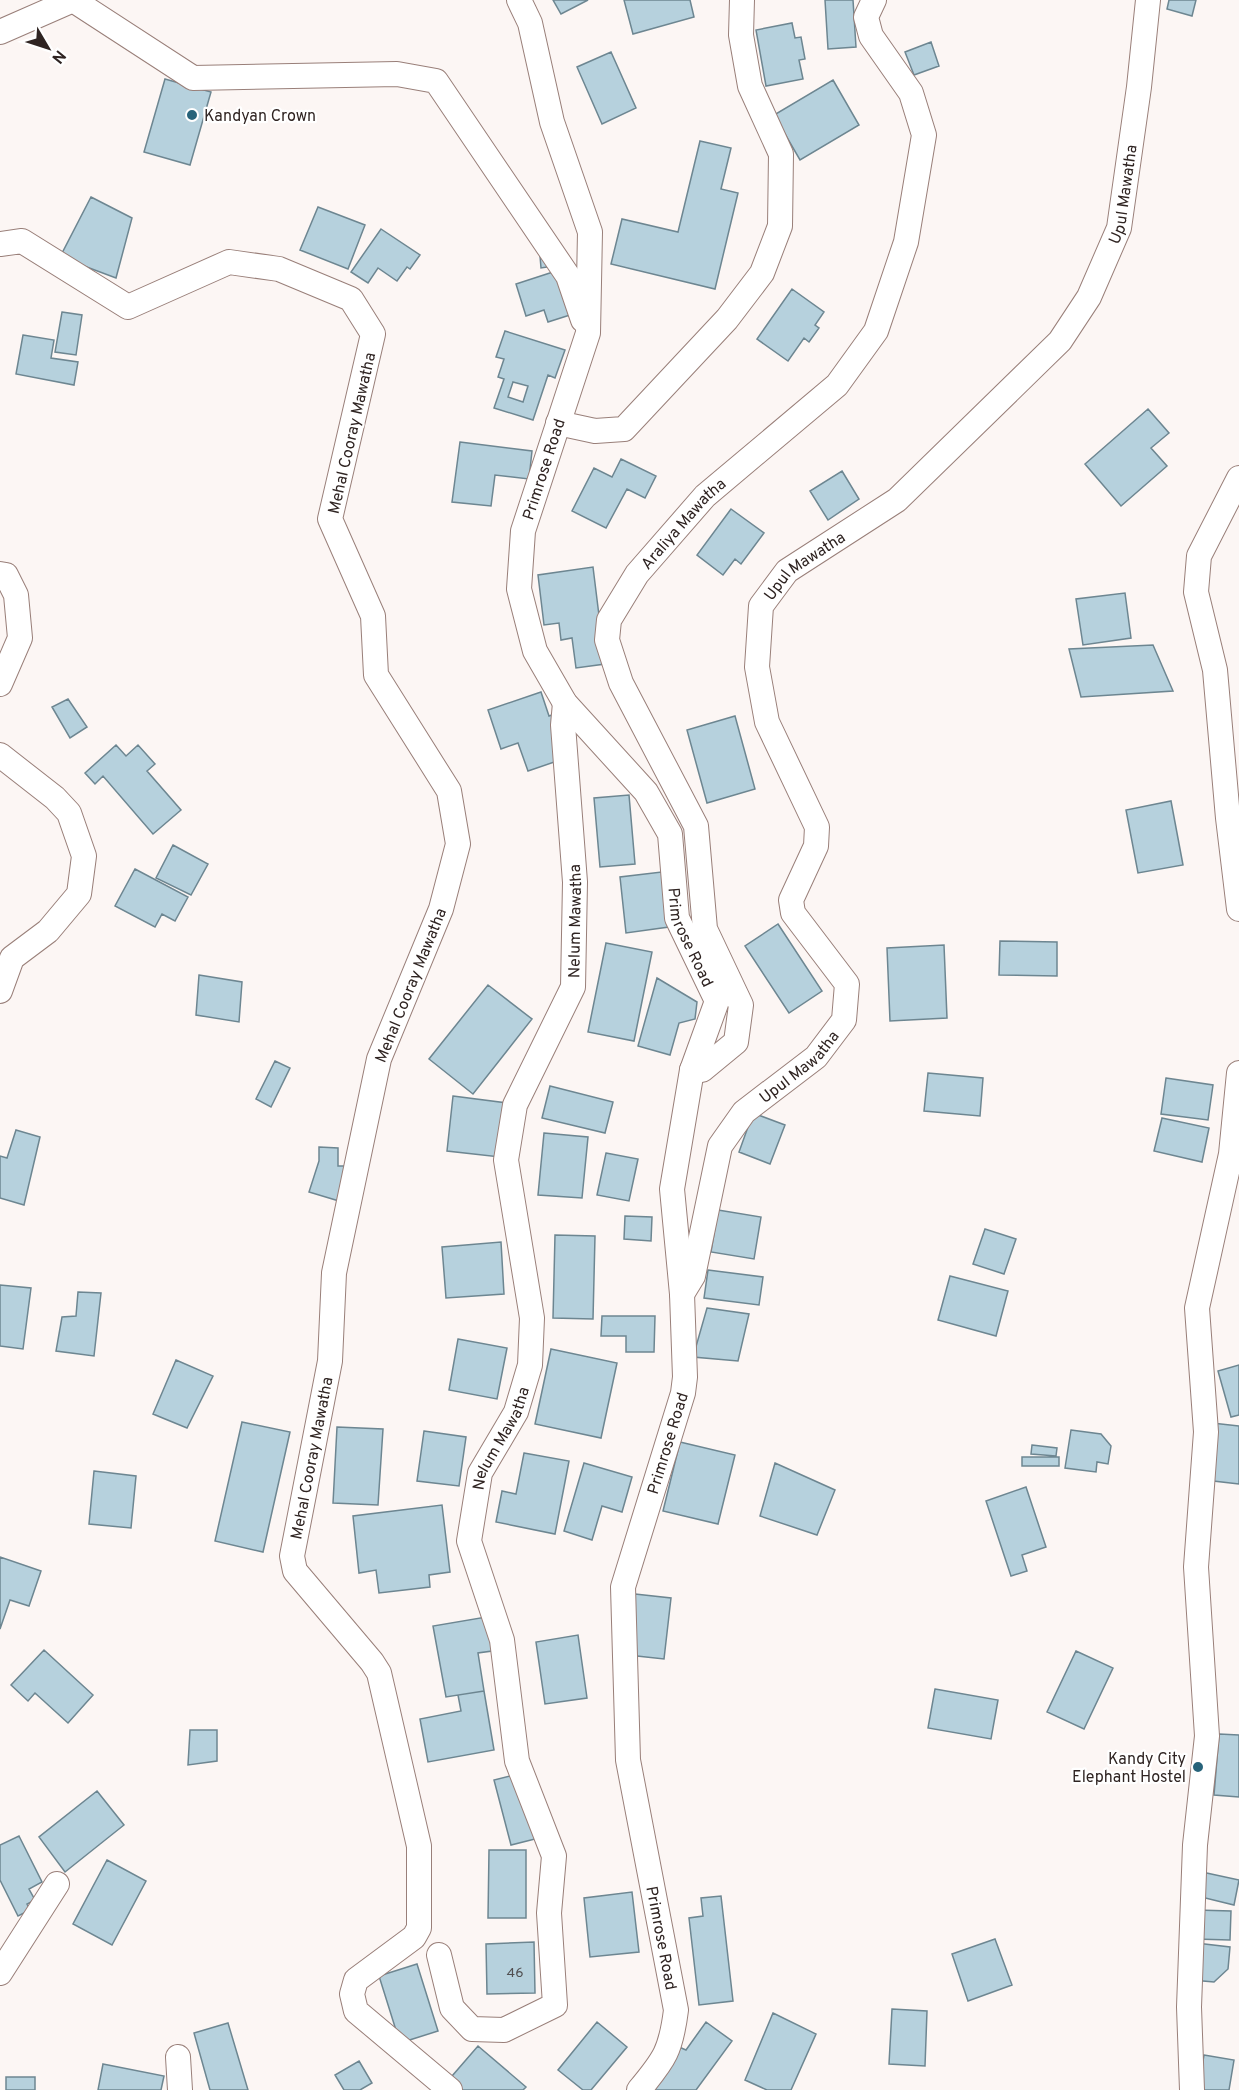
<svg xmlns="http://www.w3.org/2000/svg" width="1239" height="2090" font-family="Overpass,sans-serif">
  <rect width="100%" height="100%" fill="#fcf6f4"/>
  <path fill="#b6d1dd" stroke="#6d8691" stroke-width="1.5" fill-rule="evenodd" d="M553,0h35l-27,14z
    M624,0h66l4,17 -61,17z
    M825,0h28l3,47 -28,2z
    M1169,0h27l-4,16 -25,-7z
    M792,23l3,15 6,-1 4,22 -6,1 4,19 -37,7 -10,-56z
    M931,42l8,24 -25,9 -9,-23z
    M611,52l25,56 -34,16 -25,-57z
    M165,79l46,13 -21,73 -46,-13z
    M833,80l26,45 -59,35 -26,-45z
    M700,141l31,7 -10,41 17,4 -23,96 -104,-25 11,-45 56,13z
    M91,197l41,21 -16,60 -56,-21z
    M318,207l47,18 -17,44 -48,-19z
    M381,229l39,26 -10,14 -3,-2 -10,14 -19,-13 -10,15 -17,-11z
    M552,254l1,12 -12,2 -1,-12z
    M556,271l14,44 -22,7 -4,-12 -18,6 -10,-32z
    M792,289l32,23 -9,13 4,3 -10,14 -5,-4 -16,23 -31,-22z
    M62,312l20,3 -6,40 -21,-3z
    M505,331l60,19 -10,28 -7,-3 -15,45 -39,-12 10,-29 -6,-2 6,-18 -8,-2zM513,382l15,4 -5,16 -15,-5z
    M23,335l31,5 -3,18 27,4 -4,23 -58,-11z
    M1148,409l21,24 -18,15 16,18 -46,40 -36,-42z
    M460,442l72,9 -3,28 -34,-4 -4,31 -39,-4z
    M621,459l35,17 -11,22 -18,-9 -21,39 -34,-17 22,-43 18,9z
    M842,471l17,28 -31,21 -18,-29z
    M731,509l33,24 -23,31 -6,-5 -12,16 -26,-20z
    M593,567l12,97 -29,4 -4,-30 -11,2 -2,-17 -15,2 -6,-50z
    M1125,593l6,45 -48,7 -7,-46z
    M1153,645l20,46 -92,6 -12,-48z
    M541,692l8,24 9,-3 3,9 -10,3 12,34 -35,12 -10,-28 -17,6 -13,-39z
    M68,699l19,28 -17,11 -18,-31z
    M735,716l20,73 -48,14 -20,-73z
    M116,745l10,11 12,-11 17,19 -8,7 34,39 -28,24 -50,-58 -8,8 -10,-11z
    M629,795l6,69 -35,3 -6,-69z
    M1171,801l12,64 -45,8 -12,-63z
    M173,845l35,19 -17,31 -35,-17z
    M135,869l53,28 -13,24 -13,-7 -7,13 -40,-21z
    M670,871l6,55 -50,7 -6,-56z
    M778,924l44,67 -33,22 -44,-67z
    M1000,941l57,1v34l-58,-1z
    M606,943l46,9 -18,89 -46,-9z
    M944,945l3,73 -57,3 -3,-73z
    M199,975l43,7 -3,40 -43,-7z
    M657,978l40,24 -2,17 -16,4 -9,32 -32,-9z
    M488,985l44,34 -59,75 -44,-35z
    M275,1061l15,7 -19,39 -15,-8z
    M928,1073l55,5 -3,38 -56,-5z
    M1166,1078l47,7 -5,35 -47,-6z
    M550,1086l63,16 -8,31 -63,-15z
    M453,1096l54,7 -7,54 -53,-6z
    M753,1113l32,12 -15,39 -31,-12z
    M1162,1118l47,10 -7,34 -48,-11z
    M16,1130l24,7 -16,68 -24,-7v-42l7,2z
    M544,1133l44,4 -6,61 -44,-3z
    M319,1147l19,1v18h11l-10,35 -30,-9 10,-31z
    M606,1153l32,6 -9,42 -32,-6z
    M718,1210l43,7 -7,42 -43,-7z
    M625,1216l27,1 -1,24 -27,-2z
    M985,1229l31,10 -12,35 -31,-10z
    M555,1235l40,1 -2,83 -40,-1z
    M501,1242l3,52 -58,4 -4,-51z
    M708,1270l55,7 -4,28 -55,-7z
    M950,1276l58,15 -12,45 -58,-16z
    M0,1285l31,3 -8,61 -23,-3z
    M78,1292l23,1 -7,63 -38,-5 6,-34 14,-1z
    M707,1308l42,6 -11,47 -45,-4z
    M602,1316h53l-1,36h-28v-16h-25z
    M458,1339l49,9 -10,51 -48,-9z
    M551,1349l66,14 -16,75 -66,-14z
    M176,1360l37,16 -26,52 -34,-14z
    M1239,1365v50l-8,2 -13,-46z
    M242,1422l48,10 -27,120 -48,-11z
    M1212,1423l27,3v58l-34,-4z
    M337,1427l46,2 -5,76 -45,-2z
    M1071,1430l30,4 10,12 -3,18 -11,-2 -1,10 -31,-4z
    M424,1431l42,6 -7,49 -42,-5z
    M680,1442l55,13 -17,69 -55,-13z
    M1032,1445l25,3 -1,8 -25,-2z
    M524,1453l45,8 -14,73 -59,-12 6,-31 14,3z
    M1022,1457h37v9h-37z
    M584,1463l48,14 -10,35 -20,-6 -10,34 -28,-9z
    M775,1463l60,27 -18,45 -57,-19z
    M94,1471l42,5 -5,52 -42,-4z
    M1026,1487l20,60 -24,8 5,16 -16,5 -25,-75z
    M442,1505l8,67 -21,3 1,12 -51,6 -3,-23 -17,3 -6,-57z
    M0,1557l41,14 -12,35 -19,-6 -10,29z
    M635,1594l36,4 -7,61 -36,-4z
    M486,1617l6,34 -14,2 6,38 -38,6 -13,-71z
    M578,1635l9,63 -42,6 -9,-62z
    M44,1650l49,45 -25,28 -33,-30 -7,8 -17,-16z
    M1076,1651l37,17 -29,61 -37,-17z
    M935,1689l63,11 -7,39 -63,-11z
    M484,1691l10,59 -66,12 -8,-43 41,-8 -3,-16z
    M190,1730h27v31l-29,4z
    M1219,1734l20,1v62l-25,-2z
    M522,1773l17,65 -28,7 -17,-65z
    M97,1791l27,34 -59,47 -26,-35z
    M19,1836l23,46 -13,7 6,11 -8,4 3,6 -12,6 -18,-36v-35z
    M489,1850h37v68h-38z
    M107,1860l39,21 -34,64 -39,-21z
    M1202,1872l37,8 -5,25 -37,-9z
    M632,1892l7,60 -49,5 -6,-59z
    M721,1896l12,105 -34,4 -10,-87 14,-2 -2,-18z
    M1196,1910l35,1 -1,29 -35,-1z
    M995,1939l17,46 -44,16 -16,-47z
    M534,1942l1,51 -48,1 -1,-50z
    M1196,1943l34,4 -2,22 -14,13 -22,-2z
    M417,1964l21,67 -38,12 -21,-67z
    M892,2009l35,2 -2,55 -36,-2z
    M773,2013l43,21 -25,56h-24l-22,-10z
    M597,2022l30,25 -36,43h-8l-25,-20z
    M706,2022l26,19 -36,49h-49l32,-43 7,3z
    M228,2023l20,67h-38l-16,-57z
    M478,2046l48,41 -3,3h-68l-9,-7z
    M1204,2055l30,5 -5,30h-31z
    M359,2061l13,22 -12,7h-16l-9,-15z
    M103,2064l61,12 -3,14h-63z
    M6,2077h29v13h-29z"/>
  <g fill="none" stroke-linecap="round" stroke-linejoin="round">
    <defs>
      <g id="street">
        <path id="s1" d="M519,0l11,23 22,99 38,110 -2,101 -65,198 -4,58 16,62 30,52 81,89 24,42 7,84 40,83 -25,69 -20,119 10,105 3,83 -2,16 -60,194 5,173 48,250c-5,40 -11,49 -37,80"/>
        <path d="M0,32l73,-32 120,78 204,-4 39,7 132,195 15,44"/>
        <path d="M0,244l22,-3 106,66 101,-45 50,7 72,30 22,35 -43,185 43,97 3,59 73,116 9,53 -17,65 -62,150 -45,214 -4,88 -38,195 3,15 77,91 7,11 40,173v82l-5,9 -58,43 -4,14 4,17 94,79"/>
        <path d="M558,423l37,8 29,-2 103,-110 35,-46 18,-47 1,-72 -31,-68 -9,-51 1,-35"/>
        <path d="M1239,478l-40,78 -3,36 19,78 13,148 11,91"/>
        <path d="M0,574l6,1 10,20 4,43 -20,46"/>
        <path d="M0,755l55,43 14,15 15,43 -5,38 -31,37 -36,27 -12,33"/>
        <path id="s2" d="M692,1070h10l34,-28 5,-37 -36,-76 -9,-103 -75,-143 -14,-43 2,-20 28,-46 68,-78 132,-111 39,-54 30,-89 18,-107 -13,-42 -40,-57 -5,-19 8,-17"/>
        <path id="s3" d="M682,1294l11,-18 27,-130 24,-34 72,-55 28,-37 3,-36 -54,-71 -2,-13 25,-54 1,-19 -50,-105 -10,-55 4,-61 26,-35 110,-71 163,-159 29,-44 30,-69 20,-141 9,-87"/>
        <path id="s4" d="M439,1955l13,53 20,21 32,1 51,-25 -6,-92 5,-57 -37,-95 -15,-121 -33,-99 11,-68 36,-61 14,-47 2,-47 -26,-158 9,-55 58,-118 2,-105 -12,-157 2,-22"/>
        <path d="M0,1973l57,-89"/>
        <path d="M178,2057l2,33"/>
        <path d="M1192,2090l-3,-83 6,-162 12,-109 -11,-169 10,-135 -9,-124 34,-154 8,-81"/>
      </g>
    </defs>
    <use href="#street" stroke="#997f79" stroke-width="26"/>
    <use href="#street" stroke="#fff" stroke-width="24"/>
  </g>
  <g fill="#27637a" stroke="#fff" stroke-width="2">
    <circle cx="192" cy="115" r="6"/>
    <circle cx="1198" cy="1767" r="6"/>
  </g>
  <g text-anchor="middle" stroke-width="4.5" stroke-linejoin="round" paint-order="stroke">
    <g font-size="14" fill="#514f51">
      <text x="515" y="1977">46</text>
    </g>
    <g font-size="16" fill="#2f2422" stroke="#fff" text-anchor="start">
      <text x="204" y="121">Kandyan Crown</text>
      <text x="1186" y="1764" text-anchor="end">Kandy City<tspan x="1186" dy="18">Elephant Hostel</tspan></text>
    </g>
    <g font-size="16" fill="#2f2422" stroke="#fff">
      <text dy="6" stroke="none"><textPath href="#s3" startOffset="1347">Upul Mawatha</textPath></text>
      <text transform="translate(351 433) rotate(-77)" y="6">Mehal Cooray Mawatha</text>
      <text transform="translate(543 469) rotate(-72)" y="6">Primrose Road</text>
      <text dy="6" stroke="none"><textPath href="#s2" startOffset="628">Araliya Mawatha</textPath></text>
      <text dy="6" stroke="none"><textPath href="#s3" startOffset="843">Upul Mawatha</textPath></text>
      <text dy="6" stroke="none"><textPath href="#s4" startOffset="1299">Nelum Mawatha</textPath></text>
      <text dy="6" stroke="none"><textPath href="#s1" startOffset="1010">Primrose Road</textPath></text>
      <text transform="translate(410 985) rotate(-68)" y="6">Mehal Cooray Mawatha</text>
      <text dy="6" stroke="none"><textPath href="#s3" startOffset="267">Upul Mawatha</textPath></text>
      <text dy="6" stroke="none"><textPath href="#s4" startOffset="759">Nelum Mawatha</textPath></text>
      <text transform="translate(667 1443) rotate(-73)" y="6">Primrose Road</text>
      <text transform="translate(311 1458) rotate(-79)" y="6">Mehal Cooray Mawatha</text>
      <text dy="6" stroke="none"><textPath href="#s1" startOffset="2036">Primrose Road</textPath></text>
    </g>
  </g>
  <g transform="translate(48 48) rotate(129)" stroke="#ffffff" stroke-width="4.5" paint-order="stroke">
  <path d="M0-4.5L10 22L0 15L-10 22Z" fill="#2f2422"/>
  <text y="-9" font-size="16" font-weight="bold" text-anchor="middle" fill="#2f2422">N</text>
  </g>
</svg>
